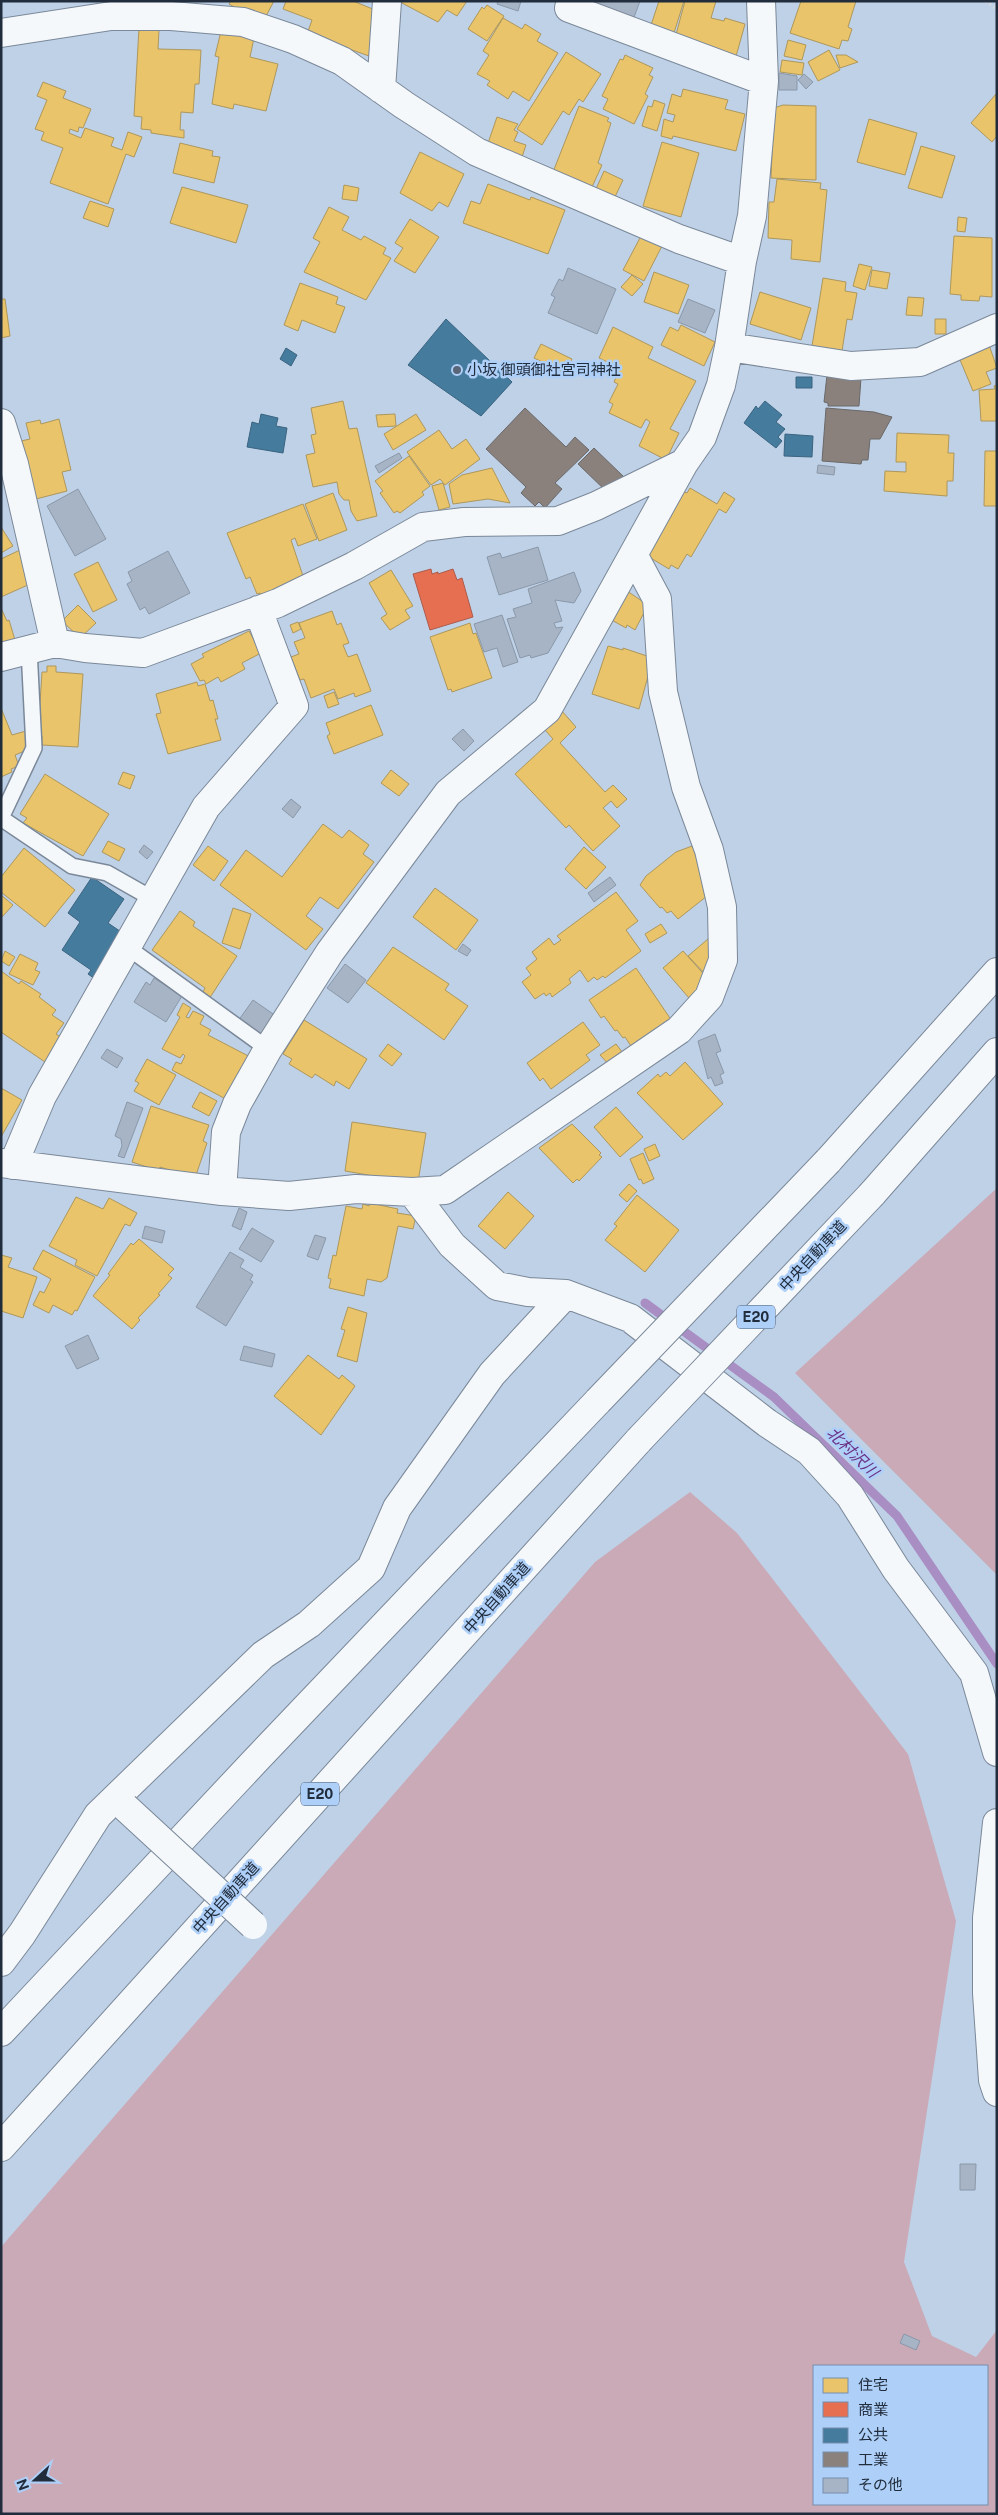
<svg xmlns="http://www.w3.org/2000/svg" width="998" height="2515" font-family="'Public Sans','Noto Sans JP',sans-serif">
  <rect width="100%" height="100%" fill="#bfd1e7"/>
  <path fill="#caaab7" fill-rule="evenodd" d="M997,1188v387l-202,-202z
    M690,1492l47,41 171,221 48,167 -52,341 28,74 44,21 21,-27v184h-996v-267l594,-685zM814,2366h173v138h-173z"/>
  <path fill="#e9c46a" stroke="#ad975c" d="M231,1h43l-9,17 -16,-8 -2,4 -18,-10z
    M286,1h67l27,11 -1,18 -10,26 -62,-22 5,-14 -29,-11z
    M398,1h69l-10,15 -10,-6 -9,12z
    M659,1h25l-11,35 -23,-8z
    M685,1h31l-5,17 13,3 1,-3 20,6 -10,36 -61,-18z
    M801,1h55l-8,26 4,2 -4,12 -6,-1 -3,9 -49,-16z
    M487,5l17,11 -17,25 -19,-12 14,-22 2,2z
    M503,18l19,11 3,-5 16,10 -4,7 21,12 -29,48 -16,-10 -5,8 -21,-14 3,-4 -13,-7 12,-19 -6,-4z
    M139,28l20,2 -1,19 43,1 -2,34h-4l-2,29 -12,-1 -1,18h4v8l-33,-5v-3l-10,-1 1,-12 -8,-1z
    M221,31l33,7 -4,19 28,7 -12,47 -32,-7 -1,5 -21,-5 7,-47 -4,-1z
    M788,40l18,5 -4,15 -18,-4z
    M829,50l11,20 -22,11 -10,-19z
    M566,52l35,22 -18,28 -4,-3 -10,16 -6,-4 -21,34 -25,-16z
    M625,55l28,13 -4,7 4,2 -8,17 3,2 -14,28 -31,-15 5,-10 -6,-3 18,-37 3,1z
    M836,55h10l12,7 -18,6z
    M782,60l22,3 -2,12 -22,-3z
    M43,82l23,9 -3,7 28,11 -8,19 -4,-1 -1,5 -8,-3 -1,4 12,5 4,-10 29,10 -3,8 11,4 6,-18 14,5 -8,20 -8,-3 -18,50 -58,-21 13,-35 -22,-8 3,-8 -9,-3 12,-29 -10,-4z
    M683,89l45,11 -3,9 20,5 -9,37 -63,-15 -1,3 -11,-3 3,-17 9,3 2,-7 -8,-2 5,-19 9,3z
    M996,94l1,42 -5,6 -21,-19z
    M654,100l11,4 -8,27 -15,-5 6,-20 4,1z
    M783,105l33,1v74l-45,-2 3,-70z
    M579,106l30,12 -2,3 4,2 -13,40 4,2 -10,22 -39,-15z
    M497,117l21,7 -4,6 4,2 -4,9 12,4 -4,12 -35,-11z
    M869,119l48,14 -12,42 -48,-13z
    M662,142l37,11 -18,64 -38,-11z
    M180,143l33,8 -1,5 8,1 -6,26 -41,-10z
    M921,146l34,10 -13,42 -34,-10z
    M420,152l44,22 -16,33 -9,-5 -7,9 -32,-18z
    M604,171l19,9 -9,19 -18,-10z
    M777,179l44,4 -1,6 7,1 -7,72 -29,-3 1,-19 -24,-2 1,-36h5z
    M488,184l42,16 1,-3 34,13 -17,44 -85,-31 8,-22 9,3z
    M344,185l15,3 -2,13 -15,-2z
    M182,187l66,18 -12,38 -66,-20z
    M90,201l24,8 -6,18 -25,-9z
    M329,207l20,10 -7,13 19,10 3,-4 22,12 -3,6 8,4 -25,42 -62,-28 16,-30 -7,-4z
    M958,217l9,1 -2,14 -8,-1z
    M410,219l29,18 -24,36 -21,-12 9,-13 -8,-5z
    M641,236l21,10 -18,35 -21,-11z
    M954,236l38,2v59l-12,-1 -1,5 -18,-1v-5l-11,-1z
    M859,264l13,3 -7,23 -12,-4z
    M872,270l18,3 -3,16 -18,-3z
    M654,272l35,13 -11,29 -34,-12z
    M632,275l11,9 -11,12 -11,-9z
    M823,278l23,4 -1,9 12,2 -5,27 -5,-1 -5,32 -30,-5z
    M300,283l38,14 -2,7 9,3 -10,26 -33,-13 -4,11 -14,-6z
    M760,292l51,16 -10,32 -51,-16z
    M908,297l16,1 -2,18 -16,-1z
    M1,299h4l5,37 -9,2z
    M935,319h11v15h-11z
    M681,325l34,17 -11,24 -43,-21 9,-18 8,4z
    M613,327l40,20 -5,11 48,23 -26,48 9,4 -13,27 -27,-14 11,-24 -4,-3 -5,9 -32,-15 4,-9 -4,-2 9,-18 -4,-2 6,-14 -21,-10z
    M988,342l9,26 -11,4 5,12 -18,7 -15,-36z
    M541,344l31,15 -7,14 -31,-15z
    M997,385v36h-16l-2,-31 16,-1 -1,-3z
    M343,401l6,28 8,-1 20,88 -20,5 -6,-10 -2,-11h-5l-5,-6 -2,-12 -24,5 -7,-32 9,-2 -4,-18 5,-1 -5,-26z
    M395,414l1,12 -18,1 -2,-12z
    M416,414l10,16 -33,20 -9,-16z
    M59,419l12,51 -9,2 5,19 -31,8 -15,-58 9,-2 -4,-16 14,-3 1,4z
    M439,430l13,19 14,-10 14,20 -35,26 -5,-6 -9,6 -24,-33z
    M897,433l52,2 -1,18h6l-1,28h-6v15l-63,-5 1,-20 21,1v-10h-10z
    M985,451h12v55h-13z
    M409,456l21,30 -8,6 2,3 -24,18 -3,-2 -3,2 -14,-20 3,-2 -8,-10z
    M492,468l18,35 -22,-4 -35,5 -4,-20 13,-9z
    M443,483l7,24 -11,3 -7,-24z
    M690,488l27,16 7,-12 11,7 -9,14 -7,-4 -28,48 -4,-3 -9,15 -7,-4 -2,4 -25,-15 37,-63 6,2z
    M333,493l14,37 -28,11 -14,-37z
    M303,504l14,35 -19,7 -3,-8 -4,2 13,39 -42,18 -2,-4 -3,1 -7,-17 -4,2 -19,-46z
    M1,527l12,19 -12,7z
    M20,550l10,34 -29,13v-38z
    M98,562l19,38 -24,12 -19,-38z
    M391,570l22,36 -8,4 5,8 -20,12 -9,-12 6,-4 -18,-31z
    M624,589l24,16 -13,25 -8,-5 -1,3 -18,-10z
    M78,605l18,18 -16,15 -18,-17z
    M1,608l6,13 2,-1 6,20 -14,7z
    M332,611l5,14 4,-2 8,20 -6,2 5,12 9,-3 14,37 -16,6 -1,-4 -16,6 -4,-10 -23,9 -7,-19 -4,1 -9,-23 8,-3 -5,-12 11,-4 -6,-15z
    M298,622l3,7 -8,4 -3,-8z
    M470,623l3,11 3,-1 16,45 -40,14 -1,-3 -3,1 -18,-53z
    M249,631l12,22 -19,10 3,6 -24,13 -3,-5 -12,7 -2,-4 -4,1 -9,-17 13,-7 -2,-3z
    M608,646l15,4v-2l30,10 -14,51 -47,-15z
    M47,666h9v6l27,2 -5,73 -36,-2v-9l-4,-1 4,-63h5z
    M197,682l1,4 7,-2 5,17 3,-1 5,19h-3l6,21 -53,14 -12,-40 5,-1 -5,-19z
    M334,692l5,12 -11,4 -4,-12z
    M371,705l12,30 -49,19 -7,-18 3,-2 -4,-11z
    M1,708l11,27 14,-4 1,19 -12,5 4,11 -8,3 1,3 -11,5z
    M561,710l15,17 -16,16 45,49 8,-7 14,14 -10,9 -6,-7 -8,7 17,18 -27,25 -24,-26 -3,3 -51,-54 38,-35 -8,-9 3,-8z
    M391,770l18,14 -10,12 -18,-13z
    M123,772l12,4 -5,13 -12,-5z
    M45,774l64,40 -26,42 -60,-33 4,-5 -7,-4z
    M323,824l19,14 7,-8 20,15 -6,9 11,8 -36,47 -18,-12 -14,19 17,13 -17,21 -86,-65 26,-35 36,27z
    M108,841l17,8 -6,12 -17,-9z
    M208,846l20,15 -14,20 -21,-16z
    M692,846l1,2 2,-2 12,50 -29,23 -7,-8 -4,2 -5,-6 -2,1 -20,-23 6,-9 30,-24z
    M584,847l22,20 -20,22 -21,-20z
    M24,848l51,42 -30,37 -44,-35v-15z
    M435,888l43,32 -22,30 -43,-33z
    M616,892l22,29 -12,9 15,21 -36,27 -2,-2 -6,4 -3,-3 -6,5 -8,-12 -11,9 2,4 -19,14 -2,-4 -4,3 -2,-3 -9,6 -13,-17 9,-7 -5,-7 11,-9 -5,-7 17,-14 5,7 7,-5 -4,-4z
    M1,895l12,10 -12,13z
    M233,908l18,6 -11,35 -18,-6z
    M180,911l15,11 -2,4 44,30 -28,43 -7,-5 3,-6 -53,-38z
    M661,924l6,9 -17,10 -5,-9z
    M708,939l6,7 -5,32 -21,-22z
    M393,947l56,37 -4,6 23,16 -24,34 -78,-57z
    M5,951l10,6 -6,9 -8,-5z
    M683,951l26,29 -8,15 -12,3 -26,-30z
    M20,954l18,9 -3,7 5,2 -7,13 -24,-11z
    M636,968l38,56 -41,25 -8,-12 -2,1 -6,-8 -2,1 -11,-15 -3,2 -12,-18z
    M1,971l18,13 2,-3 20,13 -2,3 17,13 -4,5 12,8 -8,11 6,4 -17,24 -44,-30z
    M183,1003l8,5 -5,9 3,1 4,-7 11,5 -4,8 11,6 -3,5 48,25 -23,43 -61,-33 4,-8 5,2 4,-8 -2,-2 -3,4 -18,-9 18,-32 -3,-2z
    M304,1020l63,39 -18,30 -13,-8 -2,5 -19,-12 -3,4 -23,-14 3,-5 -9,-5z
    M583,1022l17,23 -14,10 4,5 -39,29 -8,-11 -3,3 -13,-18z
    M388,1044l14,10 -10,12 -13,-10z
    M616,1044l10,13 -14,11 -12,-13z
    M147,1059l29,16 -17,30 -25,-14 5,-8 -4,-2z
    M685,1062l38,42 -40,36 -46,-47 21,-19 2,3 6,-5 4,4z
    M1,1088l21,12 -21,37z
    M200,1092l17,9 -8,15 -17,-9z
    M151,1106l58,19 -6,16 4,2 -12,35 -35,-11 -1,4 -27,-9z
    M616,1107l27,30 -23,20 -26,-30z
    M352,1122l74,11 -8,49h-44v-6l-29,-5z
    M572,1124l29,29 -2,2 3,2 -23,24 -2,-2 -4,4 -34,-35z
    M655,1144l5,12 -11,5 -5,-12z
    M643,1153l11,26 -11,5 -2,-5 -2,1 -9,-21z
    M629,1184l8,7 -10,11 -8,-7z
    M508,1192l26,24 -29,33 -27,-23z
    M637,1195l42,35 -34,42 -40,-32 12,-14 -3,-2z
    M76,1197l27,12 6,-11 28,15 -7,13 -5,-2 -28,52 -22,-11 2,-5 -28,-14z
    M370,1203l28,6 -1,4 19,3 -3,13 -15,-3 -11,52 -6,4 -14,-3 -3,17 -35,-8 2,-9 -3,-1 5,-23 3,1 10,-50 16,3 1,-5 6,2z
    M139,1239l35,30 -6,6 4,3 -14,16 2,1 -22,23 2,2 -8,9 -39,-33 17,-21 -2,-1 23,-31 2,2z
    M43,1250l52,27 -18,34 -2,-1 -3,5 -19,-10 -4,8 -16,-8 7,-14 4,2 7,-14 -18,-10z
    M1,1255l11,3 -4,9 29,10 -14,41 -22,-7z
    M348,1307l19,6 -10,49 -20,-6 8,-26 -4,-1z
    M308,1355l31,24 3,-4 13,11 -34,49 -47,-39z"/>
  <path fill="#e76f51" stroke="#ac5b4b" d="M431,569l1,5 6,-2v2l15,-5 4,11 5,-2 11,39 -43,13 -17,-56z"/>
  <path fill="#457b9d" stroke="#3a6480" d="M446,319l66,63 -31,34 -73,-51z
    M286,348l11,7 -6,11 -11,-7z
    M796,377h16v11h-16z
    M765,401l17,14 -6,7 9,7 -7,8 4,4 -6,7 -32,-25 12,-17 2,3z
    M261,414l17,4 -2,8 11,2 -4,25 -36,-6 5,-25 7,2z
    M785,434l28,2 -1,21 -28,-1z
    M92,877l32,22 -16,24 22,15 -28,46 -14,-10 3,-4 -29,-20 18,-28 -12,-9z"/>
  <path fill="#8a817c" stroke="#6a6869" d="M827,375l34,3 -2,28h-31v-3l-4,-1z
    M525,408l41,39 9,-10 14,13 -34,33 7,6 -17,19 -6,-6 -4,4 -14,-13 5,-6 -40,-38z
    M826,408l48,4 18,5 -12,22h-10l-2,21h-6l-1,4 -39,-3z
    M594,448l30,29 -16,16 -30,-29z"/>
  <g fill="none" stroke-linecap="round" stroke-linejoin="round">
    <path stroke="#a98ec4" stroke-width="9" d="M645,1303l129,94 123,119 100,148"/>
  </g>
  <path fill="#a6b4c5" stroke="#8a98a9" d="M498,1h23l-3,10 -21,-7z
    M591,1h49l-7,19 -43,-17z
    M779,73l18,3v14h-18z
    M804,74l9,8 -7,7 -8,-9z
    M568,268l48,21 -19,45 -49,-21 7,-16 -4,-2 8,-16 4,2z
    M688,299l27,11 -10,23 -27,-11z
    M399,453l3,5 -23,15 -4,-7z
    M818,465l17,2 -1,8 -17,-2z
    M78,489l28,50 -31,17 -28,-50z
    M538,547l10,33 -49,15 -12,-38 13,-4 2,5z
    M168,551l22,42 -41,21 -4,-7 -5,3 -13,-26 5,-3 -4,-9z
    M574,572l7,19 -7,12 -19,-3 7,21 -8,2 2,5 7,-1 -15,26 -17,5 -1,-3 -10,3 -13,-39 9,-2 -3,-8 19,-6 -4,-14z
    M502,615l16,47 -15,5 -6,-19 -13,4 -10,-28z
    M463,729l11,12 -10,10 -12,-12z
    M291,799l10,8 -8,11 -11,-9z
    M144,845l9,7 -6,7 -8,-7z
    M610,877l6,8 -22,17 -6,-9z
    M463,944l8,6 -4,6 -9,-5z
    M345,964l21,16 -18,23 -21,-15z
    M154,978l28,18 -16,26 -32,-20 12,-20 4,3z
    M253,1000l26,18 -15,22 -26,-19z
    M715,1034l6,17 -5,2 8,20 -4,2 3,8 -8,3 -4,-9 -3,2 -10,-38z
    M107,1049l16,9 -6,10 -16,-10z
    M127,1102l16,6 -19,50 -6,-2 4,-10 -1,-7 -6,-3z
    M239,1208l8,4 -6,18 -9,-4z
    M145,1226l20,5 -3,12 -20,-5z
    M252,1228l22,13 -13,21 -22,-13z
    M315,1235l11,3 -8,22 -11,-4z
    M230,1252l14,8 -4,7 13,8 -3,5 3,2 -27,44 -30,-19z
    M88,1335l11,24 -22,10 -12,-23z
    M244,1346l31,8 -3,13 -32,-7z
    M960,2164h16l-1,26h-15z
    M904,2334l16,7 -4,9 -16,-7z"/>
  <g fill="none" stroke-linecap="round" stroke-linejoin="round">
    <defs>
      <path id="lane" d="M1,818l33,-70 -5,-99
        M1,818l71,48 35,7 46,26
        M127,947l141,102"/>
      <path id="street" d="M569,8l195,73
        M1,33l110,-17h60l72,6 50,17 49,22 62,44 73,47 202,87 63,22
        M381,89l6,-88
        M729,347l122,19 69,-4 77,-34
        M1,423l13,41 41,179
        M1,657l54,-14 30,5 58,5 135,-50 76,-37 69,-39 41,-5 94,-1 38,-15 88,-43
        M1,1163l221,28 67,5 67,-7 56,3 33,-2 234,-160 30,-33 14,-37 -1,-53 -13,-57 -23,-63 -23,-95 -6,-93 -23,-43
        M13,1165l29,-69 164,-289 88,-101 -36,-96
        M222,1191l4,-59 11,-28 31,-55 62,-97 118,-159 99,-83 137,-247 18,-26 19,-52 8,-38 13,-86 10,-45 12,-135 -3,-80
        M412,1192l40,53 45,41 31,6 38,2 64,24 137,105 42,28 41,45 46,73 78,104 23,79
        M997,1823l-10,95v75l6,87 4,12
        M1,1962l21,-28 76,-119 165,-160 46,-31 62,-56 26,-60 95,-134 74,-80"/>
      <path id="highway" d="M828,1161l169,-189
        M872,1194l125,-142
        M1,2032l254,-271 343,-360
        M1,2147l638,-707"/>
    </defs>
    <use href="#lane" stroke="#7a8899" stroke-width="18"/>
    <use href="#street" stroke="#7a8899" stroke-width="30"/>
    <use href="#highway" stroke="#7a8899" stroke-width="30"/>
    <path stroke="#d2d7de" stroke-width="3" stroke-dasharray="2.5 2.5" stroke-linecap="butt" d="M985,1l12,8"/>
    <use href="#lane" stroke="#f5f8fb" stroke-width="15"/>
    <use href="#street" stroke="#f5f8fb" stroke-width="28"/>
    <use href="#highway" stroke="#f5f8fb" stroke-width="28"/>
    <defs>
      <path id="street-bridge" d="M125,1807l128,118"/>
      <path id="highway-bridge" d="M598,1401l230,-240
        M639,1440l233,-246"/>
    </defs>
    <use href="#street-bridge" stroke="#7a8899" stroke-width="30" stroke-linecap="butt"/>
    <use href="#highway-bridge" stroke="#7a8899" stroke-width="30" stroke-linecap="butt"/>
    <use href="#street-bridge" stroke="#f5f8fb" stroke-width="28"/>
    <use href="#highway-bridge" stroke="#f5f8fb" stroke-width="28"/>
  </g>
  <circle fill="#586678" stroke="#aecff8" stroke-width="2" cx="457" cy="370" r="5"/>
  <g text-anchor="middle" stroke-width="5" stroke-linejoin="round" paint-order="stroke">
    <g fill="#aecff8" stroke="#4b5e75" stroke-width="1">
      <rect x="737" y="1305.5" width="38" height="23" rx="4"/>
      <rect x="301" y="1782.5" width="38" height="23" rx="4"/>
    </g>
    <g font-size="14" font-weight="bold" fill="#212d3d">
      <text x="756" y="1322">E20</text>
      <text x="320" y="1799">E20</text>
    </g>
    <g font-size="15" fill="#212d3d" stroke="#aecff8" text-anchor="start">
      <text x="467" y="375">小坂 御頭御社宮司神社</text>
    </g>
    <g font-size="15" fill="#212d3d" stroke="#aecff8">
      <text transform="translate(813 1256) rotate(-47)" y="5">中央自動車道</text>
      <text transform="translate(497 1598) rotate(-48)" y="5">中央自動車道</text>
      <text transform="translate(226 1898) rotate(-48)" y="5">中央自動車道</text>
    </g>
    <g font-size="16" font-style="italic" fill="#6b3083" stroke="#aecff8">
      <text transform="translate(853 1452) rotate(44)" y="6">北村沢川</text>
    </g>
  </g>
  <rect width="998" height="2515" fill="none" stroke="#212d3d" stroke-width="5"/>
  <rect x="813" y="2365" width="175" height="140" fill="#aecff8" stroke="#768ead"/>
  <rect x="823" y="2378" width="25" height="15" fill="#e9c46a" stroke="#768ead"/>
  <text x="858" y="2390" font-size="15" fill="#212d3d">住宅</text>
  <rect x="823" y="2402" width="25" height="15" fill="#e76f51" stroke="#768ead"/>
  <text x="858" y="2415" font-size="15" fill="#212d3d">商業</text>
  <rect x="823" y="2428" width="25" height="15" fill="#457b9d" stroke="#768ead"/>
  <text x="858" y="2440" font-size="15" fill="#212d3d">公共</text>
  <rect x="823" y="2452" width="25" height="15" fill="#8a817c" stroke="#768ead"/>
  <text x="858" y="2465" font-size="15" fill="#212d3d">工業</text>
  <rect x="823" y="2478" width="25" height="15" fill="#a6b4c5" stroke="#768ead"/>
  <text x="858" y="2490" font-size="15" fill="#212d3d">その他</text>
  <g transform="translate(35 2480) rotate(249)" stroke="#aecff8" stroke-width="4" paint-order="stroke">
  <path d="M0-4L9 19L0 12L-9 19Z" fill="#212d3d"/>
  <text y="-8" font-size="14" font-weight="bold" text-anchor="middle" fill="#212d3d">N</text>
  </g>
</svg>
